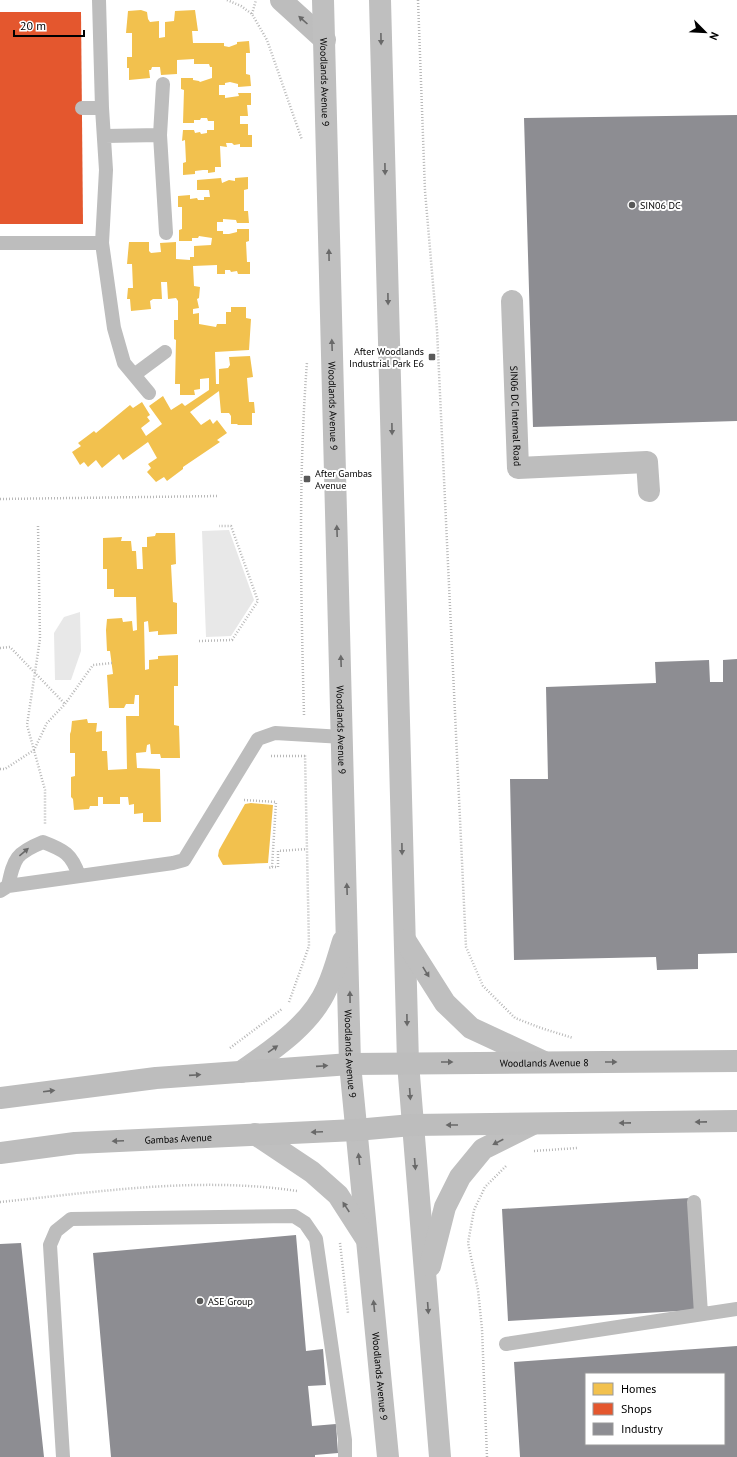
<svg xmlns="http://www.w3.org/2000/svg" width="737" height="1457" font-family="'PT Sans',sans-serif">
  <rect width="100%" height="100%" fill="#fff"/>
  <path fill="#e8e8e8" d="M229,530l25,70 -23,36 -25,1 -4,-106z
    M80,612l1,39 -10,29h-16l-1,-47 10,-16z"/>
  <path fill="#f2c14e" d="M141,10l6,2 1,7 2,3 9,-1v17l6,-1v-15l9,-1 1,-10 20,-1 3,21h-6l1,12h31v3l5,1 8,-3v-2l12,-1 1,12h-4v21l4,1 1,11 -13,1v-3l-8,-2 -5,1v2h-6v10h6v3l14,-2 -1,-3h13v12h-4l1,11h-8v8h8v11h4v12h-12v-3l-6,1 -2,-2h-6l1,4 -7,-1 1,21h-6v5l-7,1v-3h-5l-8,1v3l-12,1v-12l3,-1 -1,-22 -3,1 1,-11h11l1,3 5,-1 1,2 6,-1v-3h7v-9h-6l-1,-3h-6l-1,2h-6v3h-11l1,-33 -3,-1v-11h12v2l6,1 1,1 12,-4v-11h-2l-1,-3h-15v-5l-17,1v14l-16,1 -1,-8h-8l-1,3h-2l1,8 -21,2v-12h-2v-11h5v-24h-6l2,-22z
    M248,177v12l-4,1v21h4l1,12h-12l-1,-3 -13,-1v3h-6v9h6v3h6l8,-2v-3h12v12l-3,1 1,20h3v12h-12l-1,-3 -6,1 -1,-2h-5v4h-8v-9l-24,1 1,20 6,1 -1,11 -2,1 2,9 -6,1v5l6,-1v11l17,3 1,-3h9v-12h5v-5h15v11l5,1 -2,31 -34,2 1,32h3v-15l9,-1 2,-3 -1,-8 21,-1 3,21 -6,1 2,24h5l1,11h-3v12h-14l-1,-1h-6v-8l-2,-3h-8l-2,-22 -29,21 11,13 9,-6 3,5 4,-4 10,13 -10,7 3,2 -37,25v2l-16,12 -3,-4 -8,5 -9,-10 4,-4 -3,-4 9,-6 -9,-16 -25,18 -4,-6 -17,14 -6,-8 -8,7 -4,-5 -4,3 -8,-13 9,-6 -3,-3 16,-12 2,2 34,-28 3,3 9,-6 8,13 -3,2 3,4 -9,7 5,8 16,-12 -13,-18 14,-10 8,14 11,-7 3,3 24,-16v-12l-9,1v10l-6,1 1,5h-15v-11h-5l1,-44 -2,-1v-19h4v-19l-2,-3 -8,1 -1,-17h-6l1,17h-9l-3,2 1,8 -20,2 -1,-12h-3l1,-11h5l-1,-24h-5l2,-22h20v9l2,2 10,-1 -1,-9 16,-1v17l14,1v-3h4v-11l17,-1 1,-7 -13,-2 -1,2h-6v3h-13v-11l3,-1v-22h-4v-11l12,-1v4l7,-1 1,2h6v-3h6l-1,-7h-12v-10l24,-2 1,5 7,-3 6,1v-3z
    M156,533h19l1,31 -5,1 2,37 4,1v31l-19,1v-4l-9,1 -1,-11 -4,1 1,48 4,-1v-9l9,-1v-3l20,-1v31h-4v39l5,1 1,32h-19l-1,-4h-9l-1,-10 -3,1 -1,7 -10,1 1,15 23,1 1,53h-18v-9l-9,1v-10l-5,1 -1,-8h-8v7h-17v-7h-5v9h-8l-1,3 -15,1 -1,-11 -2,-2v-20l4,-1v-23h-5v-19l1,-3 1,-10 15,-2 1,4h9l-1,9 6,-1v20h5l1,19 19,-1 -1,-53h13v-21h-4l-1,9h-8l-2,4h-15l-2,-33 6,-1 -3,-23h-3l-1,-21 1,-11 15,-1 1,4 9,-1 1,10 4,-1 -1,-33h-22v-8h-7v-20h-4v-31l19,-1 -1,4h10l1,10h4l1,18h6l-1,-22h5v-10l8,-1z
    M251,803l22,2 -5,58 -45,2 -5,-9 1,-6 26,-46z"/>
  <path fill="#e4572e" d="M0,12h81l2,212h-83z"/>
  <path fill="#8d8d92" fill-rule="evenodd" d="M737,115v306l-204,6 -9,-309z
    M737,659v294l-39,1v15l-41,1 -1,-13 -142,3 -4,-181h38l-2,-92 110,-4 -1,-21 54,-2 1,22h13v-22z
    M690,1198l6,112 -188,11 -6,-112z
    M296,1235l10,116 17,-2 3,36 -18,1 4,40 24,-2 2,29 -23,2v2h-204l-18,-204z
    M21,1243l23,214h-44v-213z
    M737,1346v111h-217l-6,-95zM586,1374h138v70h-138z"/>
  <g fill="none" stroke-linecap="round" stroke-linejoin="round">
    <path stroke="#b8b8b8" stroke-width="2.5" stroke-dasharray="1 2" stroke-linecap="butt" d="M227,0l14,6 11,8 15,26 35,100
      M418,0l7,191 12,139 29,617 17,39 32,32 26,10 32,10
      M252,14l4,-14
      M0,499l219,-3
      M38,526l2,113 -13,86 18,65v34
      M199,641l33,-1 26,-39 -27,-75h-12
      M0,648l10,-1 55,57
      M304,715c-3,-118 -6,-235 3,-353
      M271,756h34
      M0,769h5l29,-19 13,-27 18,-19 28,-39 19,-2
      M244,800l32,2 -4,65 -4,1
      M272,867h6v-16l29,-2
      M289,1002l20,-56 -4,-192
      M230,1048l52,-39
      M534,1151l43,-3
      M0,1202c98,-10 198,-26 297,-11
      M340,1243l8,70
      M487,1457l-5,-128 -4,-39 -10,-47 6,-33 11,-23 22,-22"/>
    <path stroke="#bdbdbd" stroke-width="14" d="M99,0l3,108 4,62 -4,73 12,85 10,35 25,30
      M163,84l-3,51 6,98
      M82,108h20
      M105,136l55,-1
      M0,243h102
      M134,375l31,-23
      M8,886c6,-28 8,-33 35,-44 21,8 29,12 36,34
      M0,891l8,-5 165,-23 11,-3 74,-121 17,-6 68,4
      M694,1202l7,112
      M506,1344l231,-35
      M63,1457l-13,-212 6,-14 15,-12 223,-3 11,7 11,16 29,201v17"/>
    <g stroke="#bdbdbd" stroke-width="22">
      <path d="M281,0l44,40"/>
      <path id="s1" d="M512,301l6,167 129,-6 2,29"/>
    </g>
    <g stroke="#bfbfbf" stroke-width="22">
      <path id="s2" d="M323,0l27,1064 38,393"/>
      <path d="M380,0l28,1063 32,394"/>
      <path d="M405,940l40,63 26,25 73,34"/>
      <path d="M241,1072c31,-22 70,-47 86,-84 7,-15 11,-31 16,-47"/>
      <path d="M255,1134l57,38 26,23 27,42"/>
      <path d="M430,1266l15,-59 15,-30 23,-28 50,-25"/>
    </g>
    <g stroke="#bdbdbd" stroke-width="22">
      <path id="s3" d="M0,1098l156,-20 194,-14 387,-3"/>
      <path id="s4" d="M0,1153l75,-10 281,-13 56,-5 325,-4"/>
    </g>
  </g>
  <defs><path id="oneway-solid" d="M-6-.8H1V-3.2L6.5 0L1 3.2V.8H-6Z"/></defs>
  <g fill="#686868">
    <use href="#oneway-solid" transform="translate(303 20) rotate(-138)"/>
    <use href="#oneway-solid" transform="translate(24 852) rotate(-40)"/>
    <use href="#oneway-solid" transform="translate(447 1062)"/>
    <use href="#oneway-solid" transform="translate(611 1062)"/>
    <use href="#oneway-solid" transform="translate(322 1066) rotate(-4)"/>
    <use href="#oneway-solid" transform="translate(195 1075) rotate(-4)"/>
    <use href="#oneway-solid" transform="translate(49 1091) rotate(-7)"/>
    <use href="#oneway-solid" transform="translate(701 1122) rotate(179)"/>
    <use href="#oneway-solid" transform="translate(625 1123) rotate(179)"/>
    <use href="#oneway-solid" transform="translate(452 1125) rotate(180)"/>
    <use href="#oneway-solid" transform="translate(317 1132) rotate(178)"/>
    <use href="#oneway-solid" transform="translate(118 1141) rotate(177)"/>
  </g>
  <g fill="#696969">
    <use href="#oneway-solid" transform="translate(381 39) rotate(89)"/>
    <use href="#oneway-solid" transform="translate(385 169) rotate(89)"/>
    <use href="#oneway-solid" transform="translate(329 255) rotate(-91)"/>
    <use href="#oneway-solid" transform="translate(388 299) rotate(89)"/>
    <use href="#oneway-solid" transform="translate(332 345) rotate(-92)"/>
    <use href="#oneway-solid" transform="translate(392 429) rotate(89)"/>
    <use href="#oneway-solid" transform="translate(337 531) rotate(-92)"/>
    <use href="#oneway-solid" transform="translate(341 661) rotate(-92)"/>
    <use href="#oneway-solid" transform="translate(402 849) rotate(89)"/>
    <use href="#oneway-solid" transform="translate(347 889) rotate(-92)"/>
    <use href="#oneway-solid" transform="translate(426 972) rotate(58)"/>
    <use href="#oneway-solid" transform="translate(350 997) rotate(-91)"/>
    <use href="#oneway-solid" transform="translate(407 1020) rotate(89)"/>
    <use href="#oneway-solid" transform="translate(273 1049) rotate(-35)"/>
    <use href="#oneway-solid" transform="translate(410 1094) rotate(86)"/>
    <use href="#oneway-solid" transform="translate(498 1142) rotate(153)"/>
    <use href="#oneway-solid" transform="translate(359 1159) rotate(-96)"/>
    <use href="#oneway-solid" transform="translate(415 1164) rotate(85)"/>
    <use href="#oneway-solid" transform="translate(346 1207) rotate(-123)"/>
    <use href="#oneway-solid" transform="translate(374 1306) rotate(-96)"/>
    <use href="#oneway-solid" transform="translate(428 1308) rotate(86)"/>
  </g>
  <g fill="#595959" stroke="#fff" stroke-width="1.5">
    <circle cx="632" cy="205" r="4"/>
    <rect x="428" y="353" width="8" height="8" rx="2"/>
    <rect x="303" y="475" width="8" height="8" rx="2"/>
    <circle cx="200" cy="1301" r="4"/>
  </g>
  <g text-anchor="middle" stroke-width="4" stroke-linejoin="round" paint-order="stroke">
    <g font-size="10" fill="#000" stroke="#fff">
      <text dy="4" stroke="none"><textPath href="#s2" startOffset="82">Woodlands Avenue 9</textPath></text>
      <text dy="4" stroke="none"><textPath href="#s2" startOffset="406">Woodlands Avenue 9</textPath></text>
      <text dy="4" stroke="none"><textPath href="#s1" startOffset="115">SIN06 DC Internal Road</textPath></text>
      <text dy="4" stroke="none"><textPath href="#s2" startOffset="730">Woodlands Avenue 9</textPath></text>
      <text dy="4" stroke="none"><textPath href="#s2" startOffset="1054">Woodlands Avenue 9</textPath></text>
      <text dy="4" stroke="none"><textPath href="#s3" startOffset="546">Woodlands Avenue 8</textPath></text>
      <text dy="4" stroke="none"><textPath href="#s4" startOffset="179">Gambas Avenue</textPath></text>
      <text dy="4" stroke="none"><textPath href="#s2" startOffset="1378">Woodlands Avenue 9</textPath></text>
    </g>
    <g font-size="10" fill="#000" stroke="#fff" text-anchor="start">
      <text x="640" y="209">SIN06 DC</text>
      <text x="424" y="355" text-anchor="end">After Woodlands<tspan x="424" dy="12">Industrial Park E6</tspan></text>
      <text x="315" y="477">After Gambas<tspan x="315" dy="12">Avenue</tspan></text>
      <text x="208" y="1305">ASE Group</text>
    </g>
  </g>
  <rect x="585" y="1373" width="140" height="72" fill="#ffffff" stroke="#999999"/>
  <rect x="593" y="1383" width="20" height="12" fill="#f2c14e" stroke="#999999"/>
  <text x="621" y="1393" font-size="12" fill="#000000">Homes</text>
  <rect x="593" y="1403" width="20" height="12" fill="#e4572e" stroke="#999999"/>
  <text x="621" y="1413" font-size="12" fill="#000000">Shops</text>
  <rect x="593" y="1423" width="20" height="12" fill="#8d8d92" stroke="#999999"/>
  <text x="621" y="1433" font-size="12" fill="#000000">Industry</text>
  <g transform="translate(705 32) rotate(114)" stroke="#ffffff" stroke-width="3" paint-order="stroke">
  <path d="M0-3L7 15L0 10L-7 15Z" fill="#000000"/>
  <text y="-6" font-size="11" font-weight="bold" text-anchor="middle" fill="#000000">N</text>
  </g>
  <path d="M14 30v6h70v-6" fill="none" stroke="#000000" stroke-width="2"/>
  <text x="20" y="30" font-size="12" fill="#000000" stroke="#ffffff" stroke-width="3" paint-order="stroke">20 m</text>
</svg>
